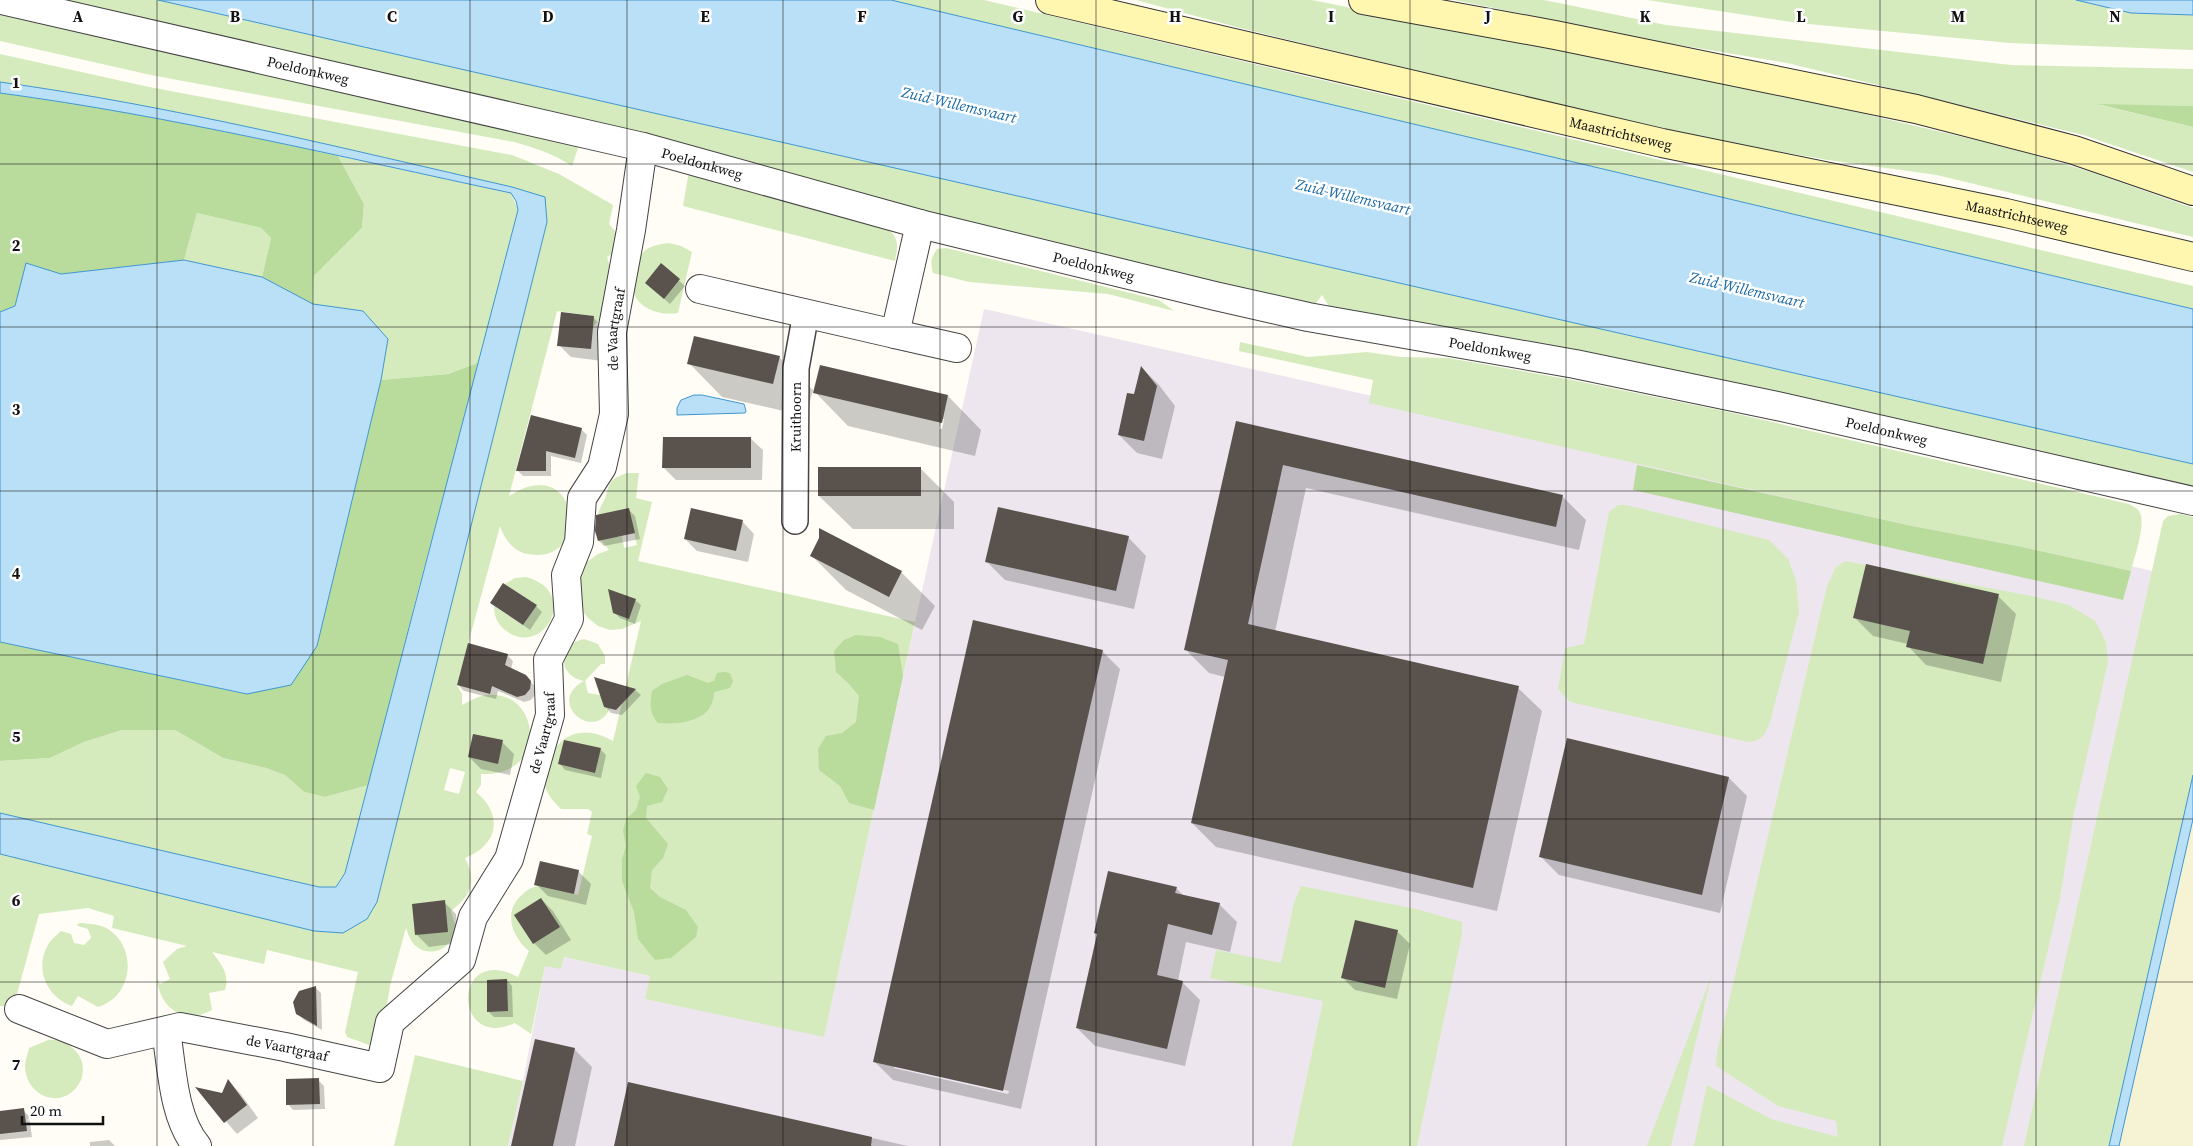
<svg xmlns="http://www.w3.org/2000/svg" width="2193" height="1146" font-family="'Source Serif 4',serif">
  <rect width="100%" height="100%" fill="#fffdf5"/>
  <path fill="#eee6ef" d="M984,309l1209,271v207l-81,359h-1604l15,-65 22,-115 19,-9 86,19 -4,23 178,37z"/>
  <path fill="#f6f3d4" d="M2193,819v327h-74l59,-260z"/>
  <path fill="#d5ebbd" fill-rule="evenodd" d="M55,0h103l2035,464v27l-861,-180 -10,-16 -9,12 -145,-37 -257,-57z
    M891,0h93l1209,286v23z
    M1136,0h176l497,101 201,47 81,24 102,36v29l-256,-62 -109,-15 -130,-22 -454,-109z
    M1454,0h90l122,25 345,40 182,4v37l-93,-1 93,22v45l-110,-37 -296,-72 -126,-21z
    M1647,0h429l55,13 62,2v35l-183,-7 -212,-20z
    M0,11l580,131 -8,24c-18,-12 -37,-18 -58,-24l-363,-67 -151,-34z
    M0,54l149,33 363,68 47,19 54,31 -4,19 9,11 -5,19 -6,3 4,12 -9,48 -10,11 1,-12 -36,-5 -48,185c71,-47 84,71 19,58 -14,-2 -24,-15 -28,-28l-43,159 5,9v11c8,-4 16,-9 25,-10 53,-6 64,82 -6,79v11l-5,7c28,23 22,53 -11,66 12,23 6,38 -14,53 1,6 5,12 4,19 -2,18 -24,28 -38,17 -7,-5 -9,-13 -11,-19l-15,54 -10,53 -9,11 -25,-9 -2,-5 13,-60 -91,-22 -3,14 -52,-12c9,12 18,22 13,38l-16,3 3,17c-29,16 -53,-3 -55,-32l3,6 10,-5 -7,-17 14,-13 10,-3 -75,-18 2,-12 -26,-8 -49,6 -22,80 -12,12h-5v-152l314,77 53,-12 10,-17 170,-680 -2,-24 -33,-11c-170,-39 -339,-81 -512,-105zM450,768l15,4 -6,22 -15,-4z
    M338,156l173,37 7,17 -38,152 -32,12 -67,6 7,-41 -25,-28 -50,-7 1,-28 48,-48 2,-24z
    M689,171l201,60c10,9 7,18 5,30l-212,-55z
    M197,213l64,15 10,10 -9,39 -78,-17z
    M669,243l12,3 11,6 -14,61c-19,3 -45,-5 -46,-29 -1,-5 2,-11 3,-16 2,-7 5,-14 12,-19 7,-4 14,-5 22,-6z
    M946,248l213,52 15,11 -66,-17 -139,-12 -36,-9c-3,-10 -2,-16 4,-24z
    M1240,342l68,15 59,-5 34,5 47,1 124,22 152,31 405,93c3,2 8,4 10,7 8,11 -5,47 -8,60l-114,-25 -105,-20 -543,-123 4,-23 -134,-29z
    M627,473h12l-3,25 16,4 -14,59 277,61 -91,415 -179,-38 5,-23 -86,-19 -3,12 -16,-3 -14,68 -16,-11c-63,29 -63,-81 3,-46l11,-26c-17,-14 -27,-40 -6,-57 4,-4 10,-8 17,-8 12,0 26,6 38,9l14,-59 -5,-2 5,-22 -4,-3h-27c-18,-17 -21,-29 -11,-51 12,-28 38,-32 63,-17l28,-120 -19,8 -12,1 -12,-4 -10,-8 -8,-10v-36l7,-10 11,-8 11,-4 -8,-10 21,-4 2,12 13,-3 -8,-36 -31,6c1,-7 6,-13 8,-19 4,-16 5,-17 21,-23z
    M1618,505h8l143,35 19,19 8,21 3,32 -29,110c-5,13 -8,19 -22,20l-178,-40 -12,-13 7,-41 19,-4 25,-132z
    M2180,514l13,3v258l-84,371h-85l139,-625 5,-5z
    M1845,561l187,35 37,9 26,16 11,21 2,20 -34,151 -14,85 -58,248h-308l13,-61 64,34 67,18 -2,-16 -58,-15 -62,-40 1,-14 110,-466 9,-19z
    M526,577c56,15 16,83 -21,53 -8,-6 -11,-15 -11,-24l29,19 14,-20 -32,-21 10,-6z
    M584,639l14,5 7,12v8h-4l-16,17 3,12 12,2 4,12 6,1c-16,36 -65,-7 -26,-27 -28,-6 -26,-37 0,-42z
    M122,730h53l48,28 43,10 19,7 19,17 19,5 46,-12 -24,88 -9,14h-17l-319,-74v-52l50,-3 34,-16z
    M1301,886l115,23 46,13v12l-45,212h-125l31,-145 -113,-23 6,-28 65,13 13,-60z
    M81,923c9,1 19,1 27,6 30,19 25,68 -10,78l-20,-11 -6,10c-25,-9 -38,-37 -24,-61 3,-6 8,-9 13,-14l10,3 3,9 10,2 7,-7 -3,-9 -10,-3 -1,-2z
    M1712,974l-41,172h-24z
    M48,1040c14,-1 22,4 30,14 6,8 6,18 3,26 -15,32 -55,18 -56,-13 0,-7 3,-13 4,-19z
    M415,1055l108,26 -15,65h-114z"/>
  <path fill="#b9dc9c" d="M0,93c114,15 226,38 338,63l26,48 -2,24 -48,48 -1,28 -51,-27 9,-39 -10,-10 -64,-15 -13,47 -123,14 -34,-11 -12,43 -15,6z
    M2097,104l96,2v21z
    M480,362l-61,225 -50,198 -45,12 -20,-5 -19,-17 -19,-7 -43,-10 -48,-28h-53l-38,12 -34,16 -50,3v-119l246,52 71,-48 64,-266 67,-6z
    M1637,465l275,61 105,20 114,25 -8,29 -490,-110z
    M856,635l24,2 18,7 5,32 -29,134 -25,-7 -9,-17 -21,-16 -1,-21 8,-13 16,-3 14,-11 3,-26 -10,-12 -13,-12 -2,-21 10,-11z
    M724,672l6,1 3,8 -3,7 -16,4c0,29 -33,33 -56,31 -9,-11 -8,-19 -6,-32l10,-7 25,-9 21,8 6,-2 3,-8z
    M646,773l14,4 8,12 -6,13 -15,4 -1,12 22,26 -5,14 -11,12 -2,18 10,9 26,13 12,17 -2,10 -25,21 -16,2 -17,-21 -4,-27 -12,-31v-22l4,-13 -3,-15 3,-12 10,-9 4,-13 -4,-11z"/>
  <path fill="#b9e0f7" stroke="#3f96cf" d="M158,0h733l1302,309v155z
    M2076,0h117v15l-62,-2z
    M0,82c173,24 342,66 512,105l33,10 2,25 -170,680 -10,17 -24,14 -29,-2 -314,-77v-41l319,74h17l9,-14 173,-663 -2,-9 -5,-8c-170,-36 -339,-77 -511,-100z
    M184,260l78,17 51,27 50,7 25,28 -7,41 -64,266 -26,39 -44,9 -247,-52v-330l15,-6 11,-43 35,11z
    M694,395h8l42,9 2,7 -1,2 -68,2v-7l4,-8z
    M2193,775v44l-74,327h-10z"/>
  <path fill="#0003" fill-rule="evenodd" d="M661,265l24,21 -15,18 -18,-16z
    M593,317l12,12 -3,32 -31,-4 -12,-12z
    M779,357l36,35 133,4 33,34 -6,26 -127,-30 -35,-36 -7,26 -84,-19 -33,-34zM942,419h2l-2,10h-3z
    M1142,368l17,17 16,21 -13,53 -25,-6 -18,-18 16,-39z
    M532,417l49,12 6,6 -6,28 -30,-7v20h-28l-6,-6z
    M1237,422l325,74 24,24 -7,30 -273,-62 -31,144 243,56 24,23 -45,200 -281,-64 -24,-24 33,-146 -16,-4 -24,-24z
    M750,438l13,12 -1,30h-86l-12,-12z
    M920,468l34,34v27h-101l-34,-33z
    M629,510l6,6 5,23 -36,7 -5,-5z
    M742,521l12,13 -6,28 -51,-11 -12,-12z
    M1128,537l18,19 -12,53 -129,-29 -18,-18z
    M812,556l89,16 34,34 -13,24 -76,-40z
    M1998,596l18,18 -15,68 -75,-17 -18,-19v-2l-35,-8 -18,-18z
    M635,600l6,5 -6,19 -15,-6 -6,-6z
    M492,603l44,3 6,6 -12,18z
    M1102,651l18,18 -99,440 -128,-29 -19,-19zM894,1065l115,26 -1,3 -114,-26z
    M507,655l6,6 -2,8 15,7 10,12 -1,7 -4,5 -7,2 -26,-11 -2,8 -32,-8 -6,-6z
    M635,690l6,5 -19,20 -11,-2 -6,-7z
    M502,742l12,12 -4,21 -29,-6 -12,-12z
    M600,749l6,6 -5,23 -36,-8 -5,-6z
    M1729,778l18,18 -27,117 -161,-38 -19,-19z
    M578,871l13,13 -5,21 -38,-9 -12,-12z
    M1176,888l8,8 35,8 18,18 -7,30 -44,-10 -8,39 4,1 18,18 -15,66 -90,-20 -18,-18 21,-93 -3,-3z
    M541,899l12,12 18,29 -25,15 -12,-12z
    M444,902l12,12 3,29 -30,4 -12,-12z
    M1397,931l13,13 -13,55 -42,-9 -12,-12z
    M507,980l5,6 1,31h-19l-5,-5z
    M315,987l6,6 1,37 -18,-10 -6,-6z
    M574,1049l18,18 -17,79h-63z
    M318,1080l6,6 1,23 -32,1 -5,-6z
    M228,1081l12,12 18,25 -21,16 -39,-45 25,6z
    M629,1084l279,62h-293z
    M23,1110l6,6 3,21 -32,3v-28z
    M109,1140l6,6h-25v-4z"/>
  <path fill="#5a524d" d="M661,263l19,16 -16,20 -19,-16z
    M561,312l33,4 -3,33 -34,-3z
    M694,336l86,20 -7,28 -86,-20z
    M820,365l128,30 -6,28 -129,-30z
    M1141,366l16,20 -13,55 -26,-6 9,-42 7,1z
    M531,415l51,13 -7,30 -29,-7v20h-30z
    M1236,421l327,74 -7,32 -273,-62 -35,159 271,62 -46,202 -282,-65 37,-163 -44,-10z
    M663,437h88v31h-89z
    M818,467h103v29h-103z
    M998,507l131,29 -13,55 -131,-29z
    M629,508l6,25 -37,8 -3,-10 1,-16z
    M691,508l52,12 -7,31 -52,-12z
    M819,528l83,43 -13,26 -79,-41 9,-18z
    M1866,564l133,30 -16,70 -77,-17 4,-16 -57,-13z
    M503,583l34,22 -14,20 -33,-22z
    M608,589l28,10 -7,20 -16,-6z
    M973,620l130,30 -100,441 -130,-29z
    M468,643l40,11 -3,11 21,10 5,6 -1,8 -5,6 -8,2 -25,-11 -2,8 -33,-9z
    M594,677l42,12 -20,21 -12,-3z
    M473,734l30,6 -5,24 -30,-7z
    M1567,738l162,39 -27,118 -163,-38z
    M564,740l37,8 -6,25 -37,-9z
    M540,861l39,9 -5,24 -40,-9z
    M1108,871l69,16 -2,6 45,10 -8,32 -44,-11 -11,51 26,6 -16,68 -91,-21 21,-94 -3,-1z
    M541,898l19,29 -27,17 -19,-29z
    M445,900l3,32 -33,3 -3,-31z
    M1355,920l43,10 -13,58 -44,-10z
    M507,979l1,32 -21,1v-32z
    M316,986l1,40 -21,-12 -3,-12 6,-11z
    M535,1039l40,9 -22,98h-42z
    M319,1078l1,26 -34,1v-26z
    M228,1079l19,26 -23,18 -29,-36 27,6z
    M628,1082l244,55 -1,9h-257z
    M24,1108l3,23 -27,3v-23z"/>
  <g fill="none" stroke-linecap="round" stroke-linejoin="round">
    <defs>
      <g id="pedestrian">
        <path id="s1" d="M795,521l1,-153 10,-55"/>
      </g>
      <g id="minor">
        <path d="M700,289l195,45 25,-110"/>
        <path d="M895,334l62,14"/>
        <path id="s2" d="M19,1009l88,35 73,-17 105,20 95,21 10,-46 71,-62 12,-43 36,-58 41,-144 -2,-55 21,-41 -3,-44 13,-33 3,-44 20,-31 12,-53 -2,-82 19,-102 12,-83"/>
        <path d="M166,1031c6,36 7,87 31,115"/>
      </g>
      <g id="tertiary">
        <path id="s3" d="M2,0l641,147 277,77 295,72 93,21 267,47 202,42 416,95"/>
      </g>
      <g id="secondary">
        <path id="s4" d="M1050,0l612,143 344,70 187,44"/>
        <path d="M1363,0l192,35 361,74 158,41 119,41"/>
      </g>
    </defs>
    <use href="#pedestrian" stroke="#444" stroke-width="28"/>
    <use href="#minor" stroke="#444" stroke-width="30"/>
    <use href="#tertiary" stroke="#444" stroke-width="30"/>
    <use href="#secondary" stroke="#333" stroke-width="30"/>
    <use href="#pedestrian" stroke="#fff" stroke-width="25"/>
    <use href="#minor" stroke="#fff" stroke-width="28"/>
    <use href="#tertiary" stroke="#fff" stroke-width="28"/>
    <use href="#secondary" stroke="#fff6b0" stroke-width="28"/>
  </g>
  <path fill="none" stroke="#111" stroke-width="1" stroke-opacity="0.55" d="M157,0v1146M313,0v1146M470,0v1146M627,0v1146M783,0v1146M940,0v1146M1096,0v1146M1253,0v1146M1410,0v1146M1566,0v1146M1723,0v1146M1880,0v1146M2036,0v1146M0,164h2193M0,327h2193M0,491h2193M0,655h2193M0,819h2193M0,982h2193"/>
  <g text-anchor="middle" stroke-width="5" stroke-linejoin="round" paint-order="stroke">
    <g font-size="14" fill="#111" stroke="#fff">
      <text dy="5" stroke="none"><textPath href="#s3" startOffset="314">Poeldonkweg</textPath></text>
      <text dy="5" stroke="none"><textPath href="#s4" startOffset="586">Maastrichtseweg</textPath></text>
      <text dy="5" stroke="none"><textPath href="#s3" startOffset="719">Poeldonkweg</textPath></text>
      <text dy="5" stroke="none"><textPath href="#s4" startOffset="991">Maastrichtseweg</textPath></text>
      <text dy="5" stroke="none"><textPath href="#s3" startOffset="1124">Poeldonkweg</textPath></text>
      <text dy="5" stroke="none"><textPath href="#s2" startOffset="1179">de Vaartgraaf</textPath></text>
      <text dy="5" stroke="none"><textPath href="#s3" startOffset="1529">Poeldonkweg</textPath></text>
      <text dy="5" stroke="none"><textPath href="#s1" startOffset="104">Kruithoorn</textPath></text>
      <text dy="5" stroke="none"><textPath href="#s3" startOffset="1934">Poeldonkweg</textPath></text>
      <text dy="5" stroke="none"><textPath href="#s2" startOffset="759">de Vaartgraaf</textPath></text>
      <text dy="5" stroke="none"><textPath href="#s2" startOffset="279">de Vaartgraaf</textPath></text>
    </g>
    <g font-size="15" font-style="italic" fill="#1768a6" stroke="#fff">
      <text transform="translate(959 105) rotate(13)" y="5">Zuid-Willemsvaart</text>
      <text transform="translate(1353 197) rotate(13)" y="5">Zuid-Willemsvaart</text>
      <text transform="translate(1747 290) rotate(13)" y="5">Zuid-Willemsvaart</text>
    </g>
  </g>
  <g font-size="16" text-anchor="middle" font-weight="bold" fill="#111" stroke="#fff" stroke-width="5" stroke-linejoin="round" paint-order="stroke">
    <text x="78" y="22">A</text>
    <text x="235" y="22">B</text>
    <text x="392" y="22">C</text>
    <text x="548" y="22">D</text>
    <text x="705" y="22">E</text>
    <text x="862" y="22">F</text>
    <text x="1018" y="22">G</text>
    <text x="1175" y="22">H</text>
    <text x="1331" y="22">I</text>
    <text x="1488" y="22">J</text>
    <text x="1645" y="22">K</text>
    <text x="1801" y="22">L</text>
    <text x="1958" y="22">M</text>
    <text x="2115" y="22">N</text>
    <text x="16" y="88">1</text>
    <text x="16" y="251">2</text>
    <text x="16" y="415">3</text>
    <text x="16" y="579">4</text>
    <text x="16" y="742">5</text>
    <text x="16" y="906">6</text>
    <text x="16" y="1070">7</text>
  </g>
  <path d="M22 1116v8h81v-8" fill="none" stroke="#111111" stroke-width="2.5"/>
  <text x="30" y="1116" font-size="15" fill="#111111" stroke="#ffffff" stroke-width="4" paint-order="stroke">20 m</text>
</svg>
